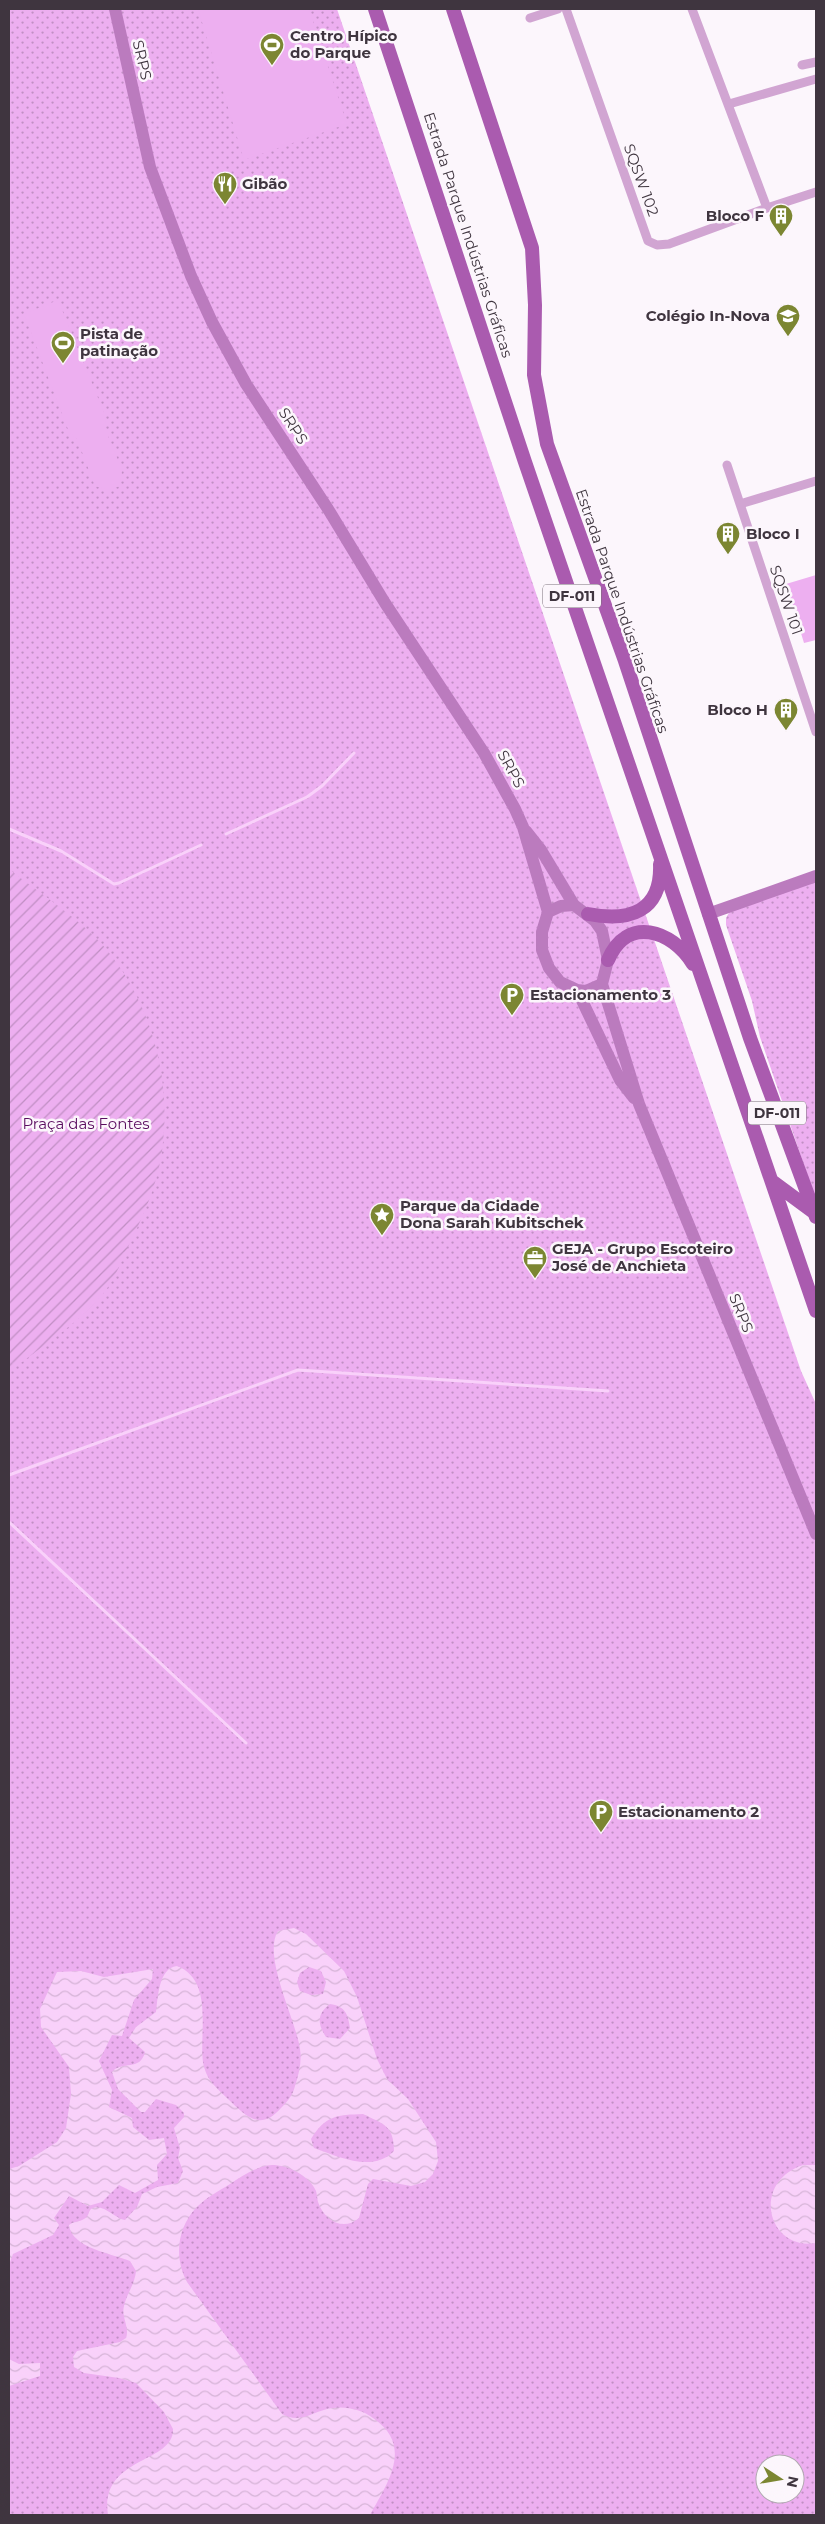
<svg xmlns="http://www.w3.org/2000/svg" width="825" height="2524" font-family="Montserrat,sans-serif">
  <defs>
    <pattern id="park-dots" width="8" height="8" patternUnits="userSpaceOnUse" patternTransform="scale(1.25)"><rect width="8" height="8" fill="#edaff0"/><path d="M2 2h.1M6 6h.1" fill="none" stroke="#c18fc4" stroke-width="1.8" stroke-linecap="round"/></pattern>
    <pattern id="garden-furrows" width="10" height="10" patternUnits="userSpaceOnUse" patternTransform="scale(1.25)"><rect width="10" height="10" fill="#edaff0"/><path d="M-1 1l2-2M0 10L10 0M9 11l2-2" fill="none" stroke="#c18fc4"/></pattern>
    <pattern id="water-waves" width="16" height="10" patternUnits="userSpaceOnUse" patternTransform="scale(1.25)"><rect width="16" height="10" fill="#f9d1fa"/><path d="M0 5q4-4 8 0t8 0" fill="none" stroke="#d6b4d7"/></pattern>
  </defs>
  <rect width="100%" height="100%" fill="#fcf6fc"/>
  <path fill="url(#park-dots)" fill-rule="evenodd" d="M9,9h328l464,1362 15,33v1111h-807zM765,2464h30v30h-30z
    M816,881v319l-56,-163 -8,-36 -26,-76v-7l4,-7z"/>
  <path fill="url(#garden-furrows)" d="M9,869c30,24 64,45 91,73 48,53 71,130 63,200 -3,36 -18,71 -34,103 -8,17 -15,36 -27,50 -23,28 -64,54 -93,77z"/>
  <path fill="#edaff0" d="M198,9h111l38,115 -103,36z
    M58,300l47,115 1,16 16,39 -2,16 -12,4 -13,-4 -18,-47 -8,-7 -45,-118z
    M816,575v65l-12,3 -18,-59z"/>
  <path fill="url(#water-waves)" fill-rule="evenodd" d="M294,1928l12,6 38,37 13,26 20,62 10,20 21,20 28,43 2,19 -5,13 -8,8 -14,4 -38,-7 -5,5 -9,34c-16,14 -35,2 -41,-16 -1,-4 -1,-8 -2,-11 -7,-16 -29,-26 -44,-26 -15,1 -30,11 -42,19 -11,7 -25,14 -34,24 -19,20 -22,50 -9,74l95,132c19,11 32,-4 51,-6 13,-2 30,2 40,10 41,28 15,64 -3,97h-262c-9,-59 66,-51 65,-86l-9,-17 -28,-29 -17,-5 -35,-5 -10,-6 -1,-10 4,-6 43,-9 6,-4c4,-10 -5,-21 -2,-32 3,-13 11,-22 12,-35l-6,-10c-16,-7 -59,-13 -61,-36 5,-4 10,-3 15,-6 5,-2 4,-7 7,-10 11,-7 24,10 34,11l12,-13 5,-13 15,-7 21,-4 5,-12 -5,-13 2,-10 -6,-20 10,-11v-4l-8,-8 -20,-6 -11,13h-4l-23,-23 -6,-17c10,-12 28,0 33,-20l-16,-14 7,-11 20,-15c2,-13 2,-44 21,-46 37,14 22,67 26,96 3,18 13,25 25,37 18,17 32,33 53,9 6,-6 12,-13 14,-22 4,-12 7,-25 5,-37 -4,-29 -38,-93 -22,-118zM309,1967l12,4 5,11 -3,12 -12,1 -11,-4 -3,-9 3,-9zM330,2004c15,2 18,10 20,24l-10,11 -14,-2c-9,-14 -9,-23 4,-33zM363,2114c20,10 31,11 31,37 -21,22 -55,6 -80,-3l-3,-9c15,-24 26,-24 52,-25z
    M153,1969l-1,10 -18,21 -12,36 -10,-1 -13,26 13,29 -3,17 23,11 1,9 16,13 15,-2 3,16 -10,11 1,15 -23,13 -16,-8 -17,17 -14,4 -19,-10 -15,22 5,7 -6,10 -40,19 -4,11v-96l10,-3 38,-24 9,-14 5,-34 -2,-27 -28,-40 -1,-18 17,-37 24,-1 23,6z
    M803,2165h13v78c-48,8 -66,-60 -13,-78z
    M9,2359l10,5 21,-1v13l-31,10z"/>
  <g fill="none" stroke-linecap="round" stroke-linejoin="round">
    <path stroke="#f9d1fa" stroke-width="3" d="M9,829l52,22 53,33 5,-1 82,-38
      M226,834l81,-37 15,-11 32,-33
      M9,1475l289,-105 310,21
      M9,1522l237,221"/>
    <path stroke="#d1a5d2" stroke-width="9" d="M566,9l82,232 9,4 12,-1 98,-36
      M692,9l75,199 49,-16
      M530,18l28,-9
      M802,65l14,-3
      M729,104l87,-25
      M727,465l13,39
      M816,481l-76,23 76,228"/>
    <path stroke="#bb7bbe" stroke-width="12" d="M115,9l35,158 41,109 21,46 34,62 82,125 57,94 99,150 31,56 8,18 25,85 -6,20v18l7,18 11,14 17,8 9,1 16,-7
      M526,831l15,19 33,55
      M548,912l13,-6 13,-1 21,16 7,10 6,29 -6,24 37,120 177,430
      M708,914l108,-38
      M577,990l43,90 14,18"/>
    <path stroke="#aa5baf" stroke-width="14" d="M375,9l150,453 291,849
      M453,9l79,239 3,57 -1,70 13,69 78,217 125,377 66,179
      M588,914c41,8 74,-2 72,-50
      M608,960c19,-45 64,-30 85,4
      M773,1182l42,31"/>
  </g>
  <defs>
    <symbol id="stadium-pin" viewBox="-11 -11 22 30"><path d="M0 17L-7.5 6A9.5 9.5 0 1 1 7.5 6Z" fill="#7c8632" stroke="#fcf6fc"/><path d="M0-5a6.5 5 0 1 0 0 10a6.5 5 0 1 0 0-10ZM-3.5-1.8h7v3.6h-7Z" fill="#fff"/></symbol>
    <symbol id="restaurant-pin" viewBox="-11 -11 22 30"><path d="M0 17L-7.5 6A9.5 9.5 0 1 1 7.5 6Z" fill="#7c8632" stroke="#fcf6fc"/><path d="M-5-6h1v4h1v-4h1v4h1v-4h1v5L-1.5 .5V6h-2V.5L-5-1ZM5-6V6H3V1.5H1.5Q1.5-4 5-6Z" fill="#fff"/></symbol>
    <symbol id="building-pin" viewBox="-11 -11 22 30"><path d="M0 17L-7.5 6A9.5 9.5 0 1 1 7.5 6Z" fill="#7c8632" stroke="#fcf6fc"/><path d="M-4-6H4V6H1V3H-1V6H-4ZM-2.5-4.3h1.7v1.8h-1.7ZM.8-4.3h1.7v1.8H.8ZM-2.5-1h1.7V.8h-1.7ZM.8-1h1.7V.8H.8Z" fill="#fff"/></symbol>
    <symbol id="school-pin" viewBox="-11 -11 22 30"><path d="M0 17L-7.5 6A9.5 9.5 0 1 1 7.5 6Z" fill="#7c8632" stroke="#fcf6fc"/><path d="M0-5L7-2L0 1L-7-2ZM-4 1L0 2.5L4 1V4Q0 6-4 4Z" fill="#fff"/></symbol>
    <symbol id="parking-pin" viewBox="-11 -11 22 30"><path d="M0 17L-7.5 6A9.5 9.5 0 1 1 7.5 6Z" fill="#7c8632" stroke="#fcf6fc"/><path d="M-3.5-5.5H1a3.5 3.5 0 0 1 0 7H-1V5.5H-3.5ZM-1-3.4V-.6H.8a1.4 1.4 0 0 0 0-2.8Z" fill="#fff"/></symbol>
    <symbol id="sight-pin" viewBox="-11 -11 22 30"><path d="M0 17L-7.5 6A9.5 9.5 0 1 1 7.5 6Z" fill="#7c8632" stroke="#fcf6fc"/><path d="M0-6L1.8-2.2L6-1.7L2.9 1.2L3.7 5.4L0 3.3L-3.7 5.4L-2.9 1.2L-6-1.7L-1.8-2.2Z" fill="#fff"/></symbol>
    <symbol id="office-pin" viewBox="-11 -11 22 30"><path d="M0 17L-7.5 6A9.5 9.5 0 1 1 7.5 6Z" fill="#7c8632" stroke="#fcf6fc"/><path d="M-6-3h4V-5.5h4V-3h4V5H-6ZM-1-4.5V-3h2v-1.5ZM-6 0V1H6V0Z" fill="#fff"/></symbol>
  </defs>
  <g fill-rule="evenodd">
    <use href="#stadium-pin" x="258" y="31" width="28" height="38"/>
    <use href="#restaurant-pin" x="211" y="170" width="28" height="38"/>
    <use href="#building-pin" x="767" y="202" width="28" height="38"/>
    <use href="#school-pin" x="774" y="302" width="28" height="38"/>
    <use href="#stadium-pin" x="49" y="329" width="28" height="38"/>
    <use href="#building-pin" x="714" y="520" width="28" height="38"/>
    <use href="#building-pin" x="772" y="696" width="28" height="38"/>
    <use href="#parking-pin" x="498" y="981" width="28" height="38"/>
    <use href="#sight-pin" x="368" y="1201" width="28" height="38"/>
    <use href="#office-pin" x="521" y="1244" width="28" height="38"/>
    <use href="#parking-pin" x="587" y="1798" width="28" height="38"/>
  </g>
  <g text-anchor="middle" stroke-width="5" stroke-linejoin="round" paint-order="stroke">
    <g fill="#fcf6fc" stroke="#786f78" stroke-width="1">
      <rect x="543" y="584.5" width="58" height="23" rx="4"/>
      <rect x="748" y="1101.5" width="58" height="23" rx="4"/>
    </g>
    <g font-size="14" font-weight="bold" fill="#3f353f">
      <text x="572" y="601">DF-011</text>
      <text x="777" y="1118">DF-011</text>
    </g>
    <g font-size="15" font-weight="bold" fill="#3f353f" stroke="#fcf6fc" text-anchor="start">
      <text x="290" y="41">Centro Hípico<tspan x="290" dy="17">do Parque</tspan></text>
      <text x="242" y="189">Gibão</text>
      <text x="764" y="221" text-anchor="end">Bloco F</text>
      <text x="770" y="321" text-anchor="end">Colégio In-Nova</text>
      <text x="80" y="339">Pista de<tspan x="80" dy="17">patinação</tspan></text>
      <text x="746" y="539">Bloco I</text>
      <text x="768" y="715" text-anchor="end">Bloco H</text>
      <text x="530" y="1000">Estacionamento 3</text>
      <text x="400" y="1211">Parque da Cidade<tspan x="400" dy="17">Dona Sarah Kubitschek</tspan></text>
      <text x="552" y="1254">GEJA - Grupo Escoteiro<tspan x="552" dy="17">José de Anchieta</tspan></text>
      <text x="618" y="1817">Estacionamento 2</text>
    </g>
    <g font-size="15" fill="#3f353f" stroke="#fcf6fc">
      <text transform="translate(142 60) rotate(77)" y="5">SRPS</text>
      <text transform="translate(641 180) rotate(70)" y="5">SQSW 102</text>
      <text transform="translate(468 235) rotate(72)" y="5">Estrada Parque Indústrias Gráficas</text>
      <text transform="translate(293 426) rotate(57)" y="5">SRPS</text>
      <text transform="translate(786 600) rotate(71)" y="5">SQSW 101</text>
      <text transform="translate(622 611) rotate(71)" y="5">Estrada Parque Indústrias Gráficas</text>
      <text transform="translate(511 769) rotate(61)" y="5">SRPS</text>
      <text transform="translate(741 1313) rotate(68)" y="5">SRPS</text>
    </g>
    <g font-size="15" fill="#5b0d60" stroke="#fcf6fc">
      <text x="86" y="1129">Praça das Fontes</text>
    </g>
  </g>
  <rect width="825" height="2524" fill="none" stroke="#3f353f" stroke-width="20"/>
  <g transform="translate(780 2479) rotate(102)"><circle r="24" fill="#fcf6fc" stroke="#b0a9b0"/>
  <path d="M0-4L9 19L0 12L-9 19Z" fill="#7c8632"/>
  <text y="-8" font-size="14" font-weight="bold" text-anchor="middle" fill="#3f353f">N</text>
  </g>
</svg>
